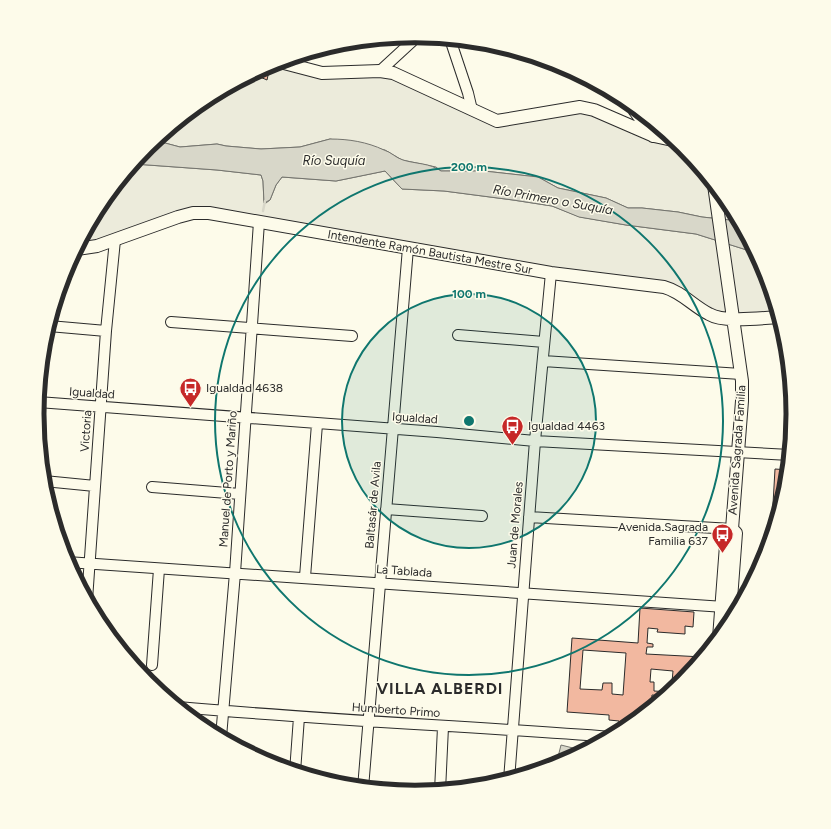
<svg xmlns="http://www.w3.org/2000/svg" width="831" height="829" font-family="Figtree,sans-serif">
  <rect width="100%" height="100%" fill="#fdfbea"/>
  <path fill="#ecebdb" stroke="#74746e" d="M280,62l36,10 64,-1 112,49 81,-13 104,34 6,6 47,57 9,17 -37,-4 -24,-5 -36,-4h-14l-22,-10 -48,-10 -20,-11 -54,-6h-43l-5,-4 -34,-7 -17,-10 -55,-11 -30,8 -39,2 -35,-3 -9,-2 -37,3 -15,-4 -6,2 -8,-1 54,-44 66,-35z
    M134,164l83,6 44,5 2,6 1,22h2l4,-3 6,-15 6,-8 54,4 49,-10 17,18 42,2 69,9 39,6 28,11 46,8 70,9 54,17h5l10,19 15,47 -58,2 -42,-25 -471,-81 -132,36 24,-45z"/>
  <path fill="#d8d7c9" stroke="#74746e" d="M330,139c19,0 37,3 54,11 7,2 12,8 19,10 13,4 27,3 38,11h43l54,6 20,11 48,10 22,10h14l36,4 24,5 37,4 16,30h-5l-54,-17 -70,-9 -47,-8 -27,-11 -39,-6 -69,-9 -42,-2 -17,-18 -49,10 -54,-4 -6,8 -6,15 -6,3 -1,-22 -2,-6 -44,-5 -83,-6 17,-20 8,1 6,-2 15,4 37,-3 9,2 35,3 39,-2z
    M561,745l24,6 -16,9 -11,-3z"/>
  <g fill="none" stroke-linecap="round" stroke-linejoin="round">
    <path stroke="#d8d7c9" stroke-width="2.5" d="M263,211l2,-10"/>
  </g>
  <path fill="#f2b8a0" stroke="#2b2b2b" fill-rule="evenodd" d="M262,69l7,2 -2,9 -7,-3z
    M775,469l14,1 -2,19 -16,50z
    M640,608l54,4 -1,15 -8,-1v8l-28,-2 1,-3 -10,-1 -1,15 6,1v3h-6l-1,7 57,3 -20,25 -16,14 -15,-1 -1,13 -21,18h-6v-3h-5v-2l-10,-1v-5l-42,-3 5,-74 66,5zM583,650l43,3 -3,42 -11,-1v-11h-9l-1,7 -22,-1zM651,669l22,2 -2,21 -17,-1v-9h-4z"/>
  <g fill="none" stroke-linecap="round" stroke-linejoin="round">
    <defs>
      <path id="minor" d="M450,39l18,54 4,17
        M380,71l38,-35
        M171,322l181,14
        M49,326l57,5
        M458,335l86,7
        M543,361l198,13
        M38,402l399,30 98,9 255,14
        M44,481l51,5
        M152,487l88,7
        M386,509l96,7
        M529,517l203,12
        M67,562l672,46
        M305,577l12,-153
        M87,600l19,-269 9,-91
        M152,665l7,-96
        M178,707c145,13 289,19 434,30
        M221,737l14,-164 24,-351
        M295,772l4,-55
        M509,780l26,-339 16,-168
        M363,788l45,-540
        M440,791l3,-64"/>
      <path id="major" d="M280,62l42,11 58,-2 13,2 104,48 83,-14 14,3 60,26 23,5
        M633,105l2,6 18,25
        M714,185l28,196v20l-10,128 4,4 -7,93
        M77,249l20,-3 81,-29 15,-4h16l342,60 113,14c18,5 29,19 45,27 15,9 52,4 71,3
        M719,638l8,-106 5,-3"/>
    </defs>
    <use href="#minor" stroke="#2b2b2b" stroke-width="12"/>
    <use href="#major" stroke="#2b2b2b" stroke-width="14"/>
    <use href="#minor" stroke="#fdfbea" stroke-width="10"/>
    <use href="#major" stroke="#fdfbea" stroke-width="12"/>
  </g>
  <circle cx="469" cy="421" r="127" fill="#0f766e" fill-opacity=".12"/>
  <g fill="none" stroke="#0f766e" stroke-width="2">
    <circle cx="469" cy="421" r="127"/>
    <circle cx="469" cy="421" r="254"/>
  </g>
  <defs>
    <symbol id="bus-pin" viewBox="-11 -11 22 30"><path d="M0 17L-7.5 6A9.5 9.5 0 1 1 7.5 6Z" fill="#c62828" stroke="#fdfbea"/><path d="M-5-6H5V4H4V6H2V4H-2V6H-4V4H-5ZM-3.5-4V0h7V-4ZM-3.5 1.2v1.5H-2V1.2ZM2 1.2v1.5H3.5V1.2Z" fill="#fff"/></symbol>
  </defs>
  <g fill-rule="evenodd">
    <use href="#bus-pin" x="178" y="376" width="25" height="34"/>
    <use href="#bus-pin" x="500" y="414" width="25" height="34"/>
    <use href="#bus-pin" x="710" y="522" width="25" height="34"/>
  </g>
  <g text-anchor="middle" stroke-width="3" stroke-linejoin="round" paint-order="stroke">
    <g font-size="12" fill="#2b2b2b" stroke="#fdfbea">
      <text transform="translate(430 252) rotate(10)" y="4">Intendente Ramón Bautista Mestre Sur</text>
      <text transform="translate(92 393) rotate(4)" y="4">Igualdad</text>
      <text transform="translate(415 418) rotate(4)" y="4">Igualdad</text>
      <text transform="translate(86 431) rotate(-86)" y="4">Victoria</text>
      <text transform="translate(737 450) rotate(-86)" y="4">Avenida Sagrada Familia</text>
      <text transform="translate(228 479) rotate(-86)" y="4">Manuel de Porto y Mariño</text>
      <text transform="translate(373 505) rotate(-85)" y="4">Baltasár de Avila</text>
      <text transform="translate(515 525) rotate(-85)" y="4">Juan de Morales</text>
      <text transform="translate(404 571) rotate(4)" y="4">La Tablada</text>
      <text transform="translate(396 710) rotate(4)" y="4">Humberto Primo</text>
    </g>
    <g font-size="12" fill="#2b2b2b" stroke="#fdfbea" text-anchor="start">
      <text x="206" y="392">Igualdad 4638</text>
      <text x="528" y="430">Igualdad 4463</text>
      <text x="708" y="531" text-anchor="end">Avenida Sagrada<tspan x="708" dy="14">Familia 637</tspan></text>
    </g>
    <g font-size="13" font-style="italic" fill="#2b2b2b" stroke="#fdfbea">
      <text x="334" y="165">Río Suquía</text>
      <text transform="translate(553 199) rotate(10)" y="5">Río Primero o Suquía</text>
    </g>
    <g font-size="16" font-weight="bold" letter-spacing="1" fill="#2b2b2b" stroke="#fdfbea">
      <text x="440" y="694">VILLA ALBERDI</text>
    </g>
  </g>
  <path d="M0 0H831V829H0ZM44 414a371 371 0 1 1 742 0a371 371 0 1 1-742 0Z" fill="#fdfbea" fill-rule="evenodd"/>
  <path fill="none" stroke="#2b2b2b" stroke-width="5" d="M44 414a371 371 0 1 1 742 0a371 371 0 1 1-742 0Z"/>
  <circle cx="469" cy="421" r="6" fill="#0f766e" stroke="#fdfbea" stroke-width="2"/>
  <g font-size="12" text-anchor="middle" font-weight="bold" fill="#0f766e" stroke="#fdfbea" stroke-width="3" stroke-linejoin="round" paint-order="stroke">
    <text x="469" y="171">200 m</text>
    <text x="469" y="298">100 m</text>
  </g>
</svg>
